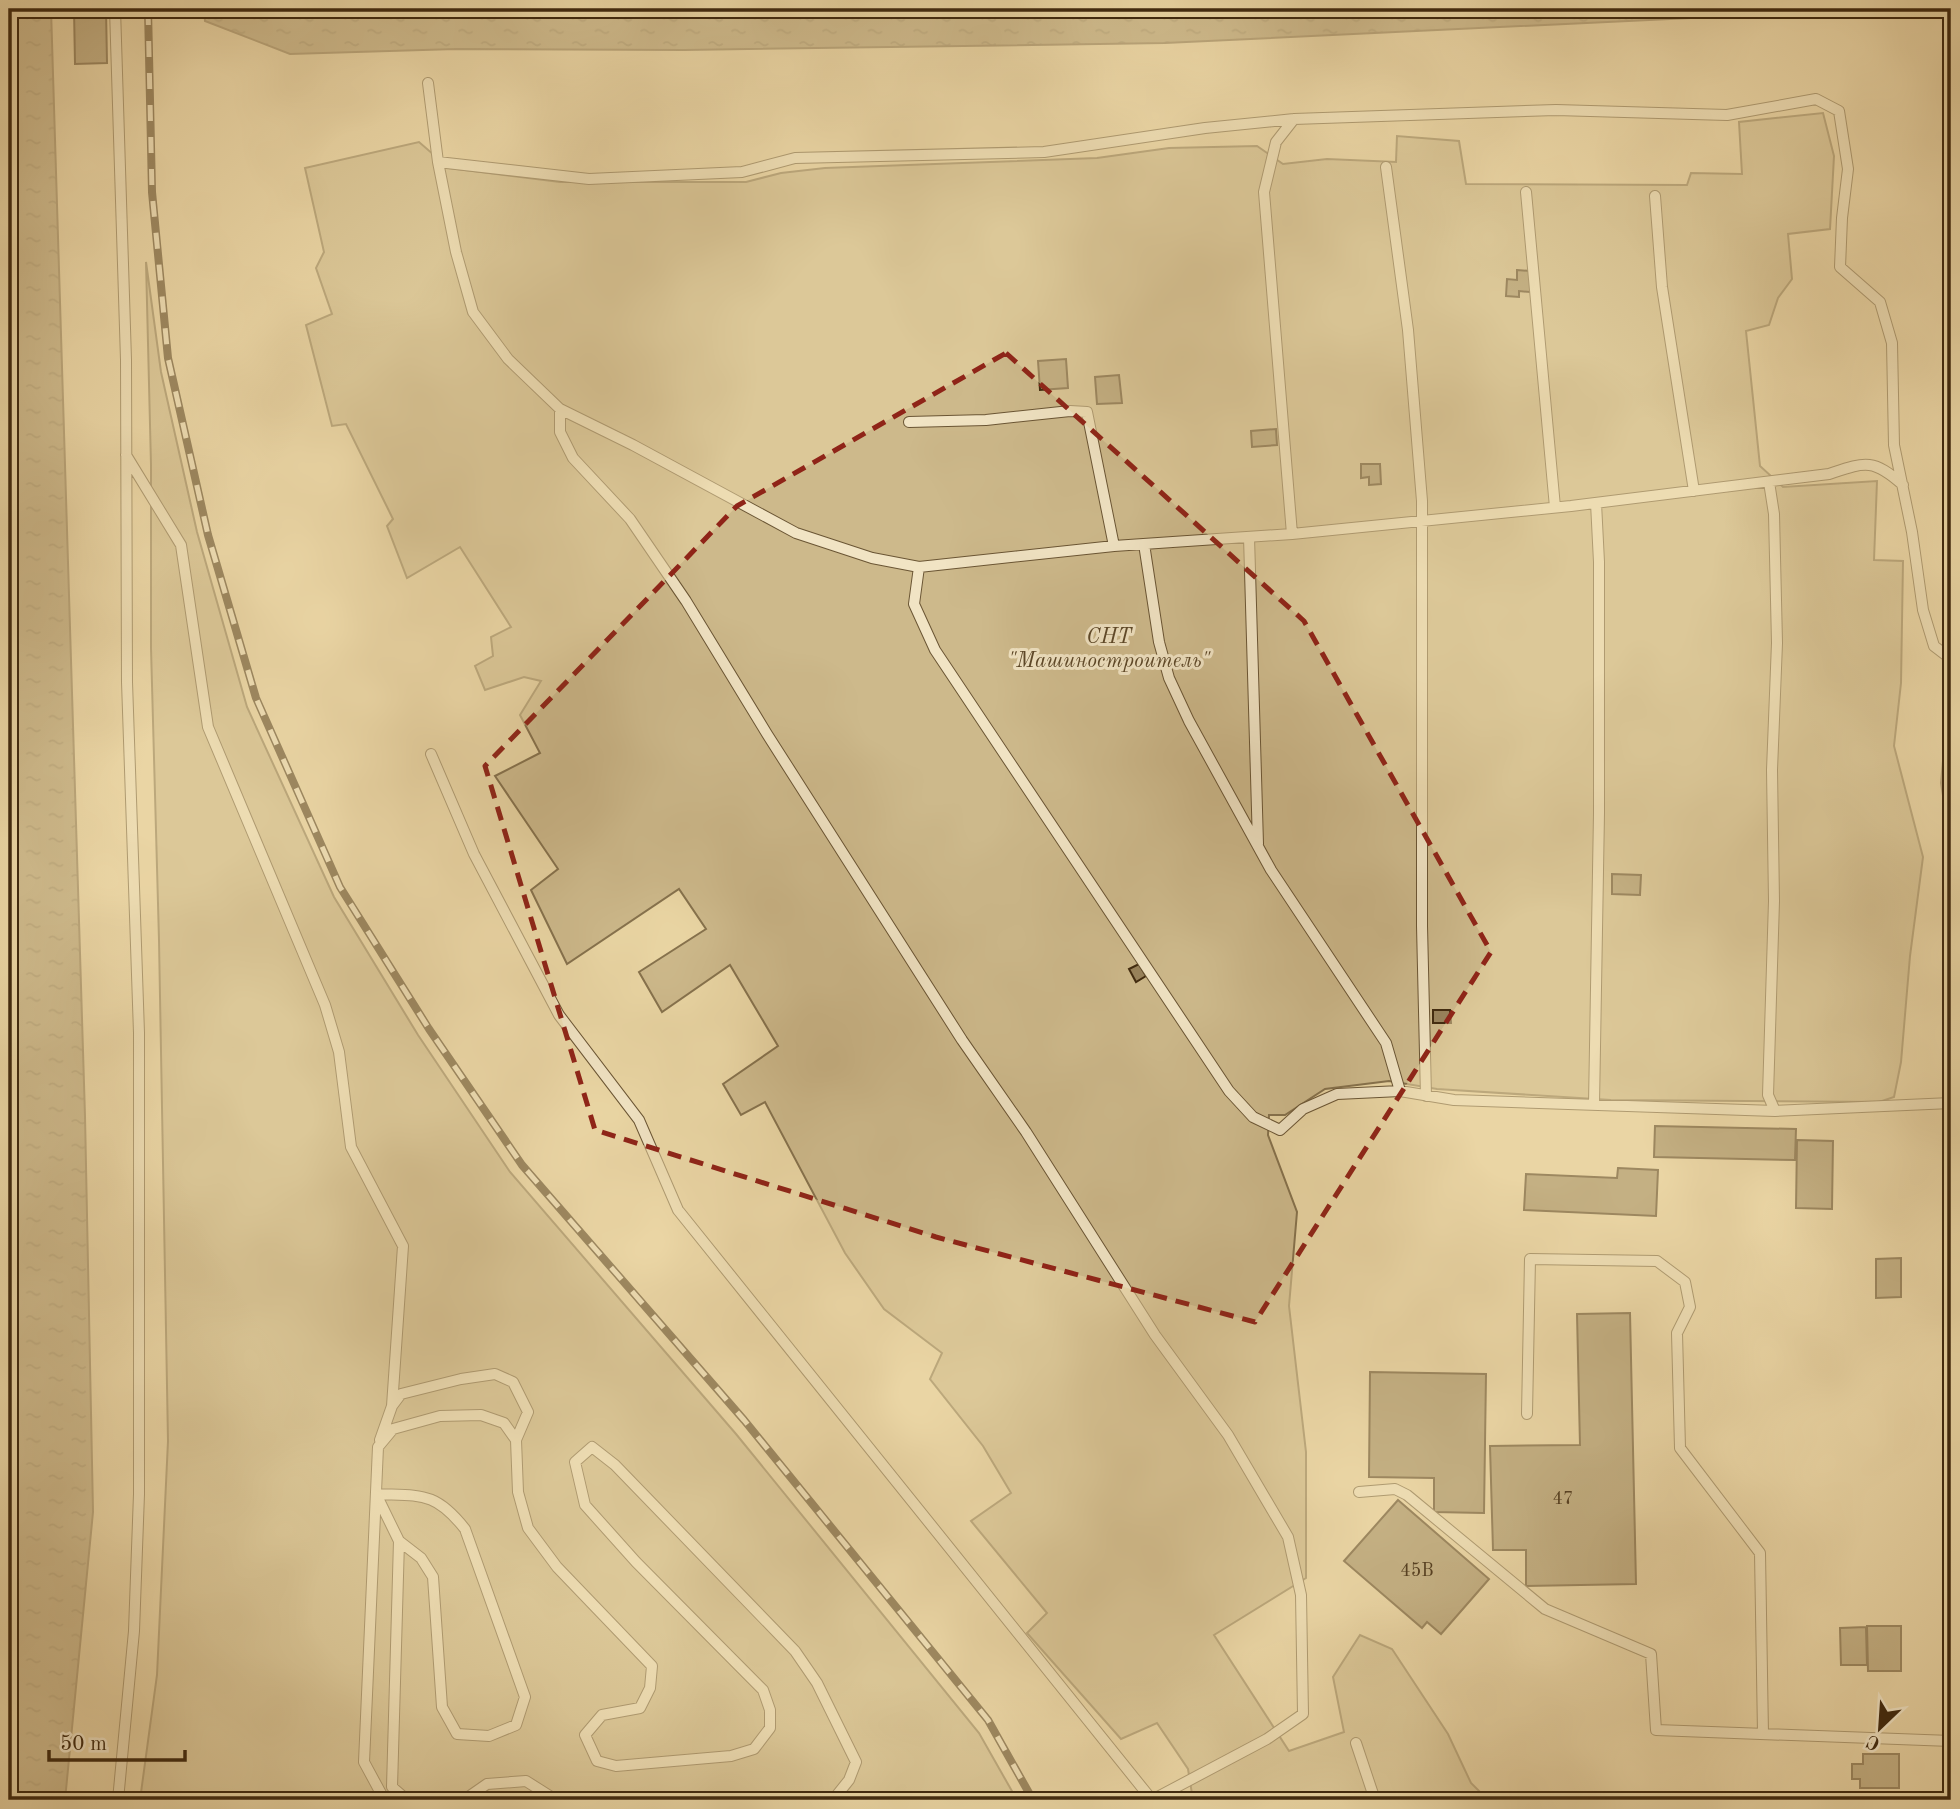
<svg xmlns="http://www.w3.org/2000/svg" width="1960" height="1809" font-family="'Old Standard TT',serif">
  <defs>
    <pattern id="forest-crowns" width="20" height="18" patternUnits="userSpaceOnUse" patternTransform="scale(1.75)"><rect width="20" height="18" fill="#cdb98b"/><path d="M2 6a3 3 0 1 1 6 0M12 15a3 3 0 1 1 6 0" fill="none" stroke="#a89770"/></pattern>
    <pattern id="water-ripples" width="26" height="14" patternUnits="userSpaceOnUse" patternTransform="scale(1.75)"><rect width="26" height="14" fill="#b09c71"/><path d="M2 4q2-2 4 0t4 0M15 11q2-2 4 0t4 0" fill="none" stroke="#917f5b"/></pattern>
  </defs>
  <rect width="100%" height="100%" fill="#ead6a4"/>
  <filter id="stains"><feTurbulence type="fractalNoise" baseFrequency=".00286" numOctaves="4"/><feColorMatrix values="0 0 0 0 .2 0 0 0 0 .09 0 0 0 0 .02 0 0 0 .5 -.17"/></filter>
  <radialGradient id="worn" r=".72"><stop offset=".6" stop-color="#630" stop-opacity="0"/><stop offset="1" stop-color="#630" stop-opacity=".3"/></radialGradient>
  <path fill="#cdb98b" stroke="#86724d" stroke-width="2" d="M1823,113l11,43 -4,73 -42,5 4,45 -14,19 -9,27 -23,6 14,135 23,21 94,-6 -3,79 29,1 -2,122 -7,63 29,111 -13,99 -9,106 -7,35 -15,5 -268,-2 -174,-11 -48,-8 -64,8 -40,26h-16l-1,20 29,77 -8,94 17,146v126l-92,57 75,116 55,-19 -11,-55 27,-42 32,14 56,85 23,49 17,17h-295l-5,-31 -31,-46 -36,16 -94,-106 20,-20 -76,-92 40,-28 -28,-47 -53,-67 12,-26 -58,-44 -39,-56 -80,-151 -24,13 -18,-31 55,-38 -48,-81 -68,47 -23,-40 67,-43 -27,-40 -112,75 -36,-74 27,-21 -63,-93 45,-23 -20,-38 21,-34 -17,-4 -39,13 -10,-24 18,-10 -2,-19 20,-10 -51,-80 -53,31 -20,-52 6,-7 -47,-95 -14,2 -26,-101 26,-11 -16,-46 8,-16 -19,-84 114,-26 30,26 111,14h186l35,-9 44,-5 272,-10 72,-10 88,-2 26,18 44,-5 69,3 1,-26 62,5 7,43 221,1 4,-12 51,1 -3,-52z
    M146,262l15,110 36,160 50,175 87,190 84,138 92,137 226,262 243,299 38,67h-877l17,-125 11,-234 -9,-501 -8,-292v-183z"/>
  <path fill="url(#forest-crowns)" stroke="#86724d" stroke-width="2" d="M1951,726v120l-10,-63 5,-55z"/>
  <path fill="url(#water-ripples)" stroke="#836e4a" stroke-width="2" d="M9,9h42l34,1107 8,396 -28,288h-56z
    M204,9h1675l-714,34 -481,7 -228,-1 -166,5 -85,-33z"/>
  <path fill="#98835c" stroke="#402a0f" stroke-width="2" d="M74,9h32l1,54 -32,1z
    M1517,270l14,1 -1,21 -11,-1v6l-13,-1 1,-17 10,1z
    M1066,359l2,29 -28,2 -2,-29z
    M1119,375l3,28 -25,1 -2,-27z
    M1276,429l1,16 -25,2 -1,-16z
    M1361,464h19l1,20 -12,1v-8l-8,1z
    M1612,874l29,1 -1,20 -28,-1z
    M1139,964l7,12 -10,6 -7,-13z
    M1433,1010h17l1,13h-18z
    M1655,1126l141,3 -1,31 -141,-3z
    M1797,1140l36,1 -1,68 -36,-1z
    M1618,1168l40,2 -2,46 -132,-6 2,-36 91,4z
    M1901,1258v39l-25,1v-39z
    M1630,1313l6,271 -110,2v-36h-33l-3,-104 90,-1 -3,-131z
    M1370,1372l116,2 -2,139 -50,-1v-34l-65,-1z
    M1398,1500l91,79 -48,55 -14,-12 -5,6 -78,-67z
    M1867,1626h34v45h-33z
    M1866,1627l1,38h-26l-1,-37z
    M1863,1754h36v34h-39v-9h-8v-15h11z"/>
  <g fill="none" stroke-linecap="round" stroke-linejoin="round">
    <defs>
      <path id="service" d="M115,9l11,351 1,322 12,351v461l-5,137 -16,169
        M428,83l10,79 18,90 17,60 35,47 52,50v23l13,26 57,61 56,82 81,133 195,306 64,92 129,203 73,100 60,102 13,58 2,119 -36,25 -115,61
        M438,162l151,17 153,-7 53,-14 249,-6 161,-24 89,-9 262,-9 171,5 89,-16 23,12 9,58 -6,49 -2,49 40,35 12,41 2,102 18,87 11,78 11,36 17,13
        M1386,167l22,163 14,171v425l4,170
        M1526,192l29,315
        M1655,196l7,91 32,204
        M560,409l73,36 163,88 76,25 47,9 -5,37 21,46 294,441 24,26 27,13 23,-21 34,-15 63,-3 54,9 321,11 176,-8
        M909,422l77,-2 84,-9 17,1 27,134
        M126,455l55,90 27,182 117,278 14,47 12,95 52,99 -11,160
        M1769,482l5,32 3,129 -5,127 2,131 -6,194 7,16
        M1292,534l-28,-342 12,-50 18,-23
        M1249,537l9,307
        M1144,544l15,98 10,36 20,43 82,149 115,173 14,48
        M919,567l195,-21 178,-12 279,-28 258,-32c36,-12 44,-16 74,11
        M431,754l43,100 85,161 80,105 39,90 474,590
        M1951,1034l-2,18 2,16
        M1594,1105l5,-292v-251l-3,-59
        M1527,1414l3,-155 127,2 28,21 5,25 -13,26 3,115 80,105 3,181
        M380,1440l12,-34 9,-12 60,-15 34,-5 18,8 15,30 -12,28
        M1359,1492l36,-3 12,6 138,114 106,45 5,76 295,11
        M399,1541l-23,-47c45,2 59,-3 89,35l60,168 -9,28 -27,11 -32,-2 -15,-27 -9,-130 -12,-19 -22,-17 -7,246 15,13
        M1356,1743l19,57
        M388,1800l-4,-1 -20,-37 14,-315 15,-18 47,-13 41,-1 23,8 12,17 2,52 10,36 29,39 95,99 -2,22 -10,20 -38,7 -17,20 12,26 19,5 115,-10 23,-7 16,-21v-18l-7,-20 -127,-128 -51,-57 -10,-43 17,-15 23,18 180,186 22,32 39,79 -7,18 -16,20
        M464,1800l23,-16 39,-3 30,19"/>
    </defs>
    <use href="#service" stroke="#6a5534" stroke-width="12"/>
    <use href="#service" stroke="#f1e4c4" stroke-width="10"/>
    <defs>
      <path id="rail" d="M148,9l4,183 16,166 40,177 48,163 84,189 89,142 93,136 222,255 244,300 45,80"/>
    </defs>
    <use href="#rail" stroke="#402a0f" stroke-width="8"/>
    <use href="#rail" stroke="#f1e4c4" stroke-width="5" stroke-dasharray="16" stroke-linecap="butt"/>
  </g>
  <path d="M0 0H1960V1809H0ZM1006,353l298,268 187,331 -236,370 -319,-85 -341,-107 -110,-364 252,-260z" fill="#ead6a4" fill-opacity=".55" fill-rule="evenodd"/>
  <path fill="none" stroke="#8f2418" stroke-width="5" stroke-dasharray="14 9" stroke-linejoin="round" d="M1006,353l298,268 187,331 -236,370 -319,-85 -341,-107 -110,-364 252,-260z"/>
  <g text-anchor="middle" stroke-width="6" stroke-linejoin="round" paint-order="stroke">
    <g font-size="18" fill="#564022">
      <text x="1563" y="1504">47</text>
      <text x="1417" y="1576">45В</text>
    </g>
    <g font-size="21" font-style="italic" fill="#5c4728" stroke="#f1e4c4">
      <text x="1109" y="643">СНТ<tspan x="1109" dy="24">"Машиностроитель"</tspan></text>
    </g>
  </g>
  <rect width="1960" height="1809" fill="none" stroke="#ead6a4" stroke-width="35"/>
  <rect x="10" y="10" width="1939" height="1788" fill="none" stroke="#402a0f" stroke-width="3.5"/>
  <rect x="18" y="18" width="1925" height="1774" fill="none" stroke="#402a0f" stroke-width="2"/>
  <g transform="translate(1880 1728) rotate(205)" stroke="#f1e4c4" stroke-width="5" paint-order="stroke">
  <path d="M0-5L12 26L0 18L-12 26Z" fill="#402a0f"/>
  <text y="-10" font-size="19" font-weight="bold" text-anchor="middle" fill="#402a0f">С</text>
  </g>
  <path d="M49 1750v10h136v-10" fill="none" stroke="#402a0f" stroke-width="3.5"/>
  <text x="60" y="1750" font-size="21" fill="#402a0f" stroke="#f1e4c4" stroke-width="5" paint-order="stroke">50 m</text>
  <rect width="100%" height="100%" filter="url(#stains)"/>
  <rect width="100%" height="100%" fill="url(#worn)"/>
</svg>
